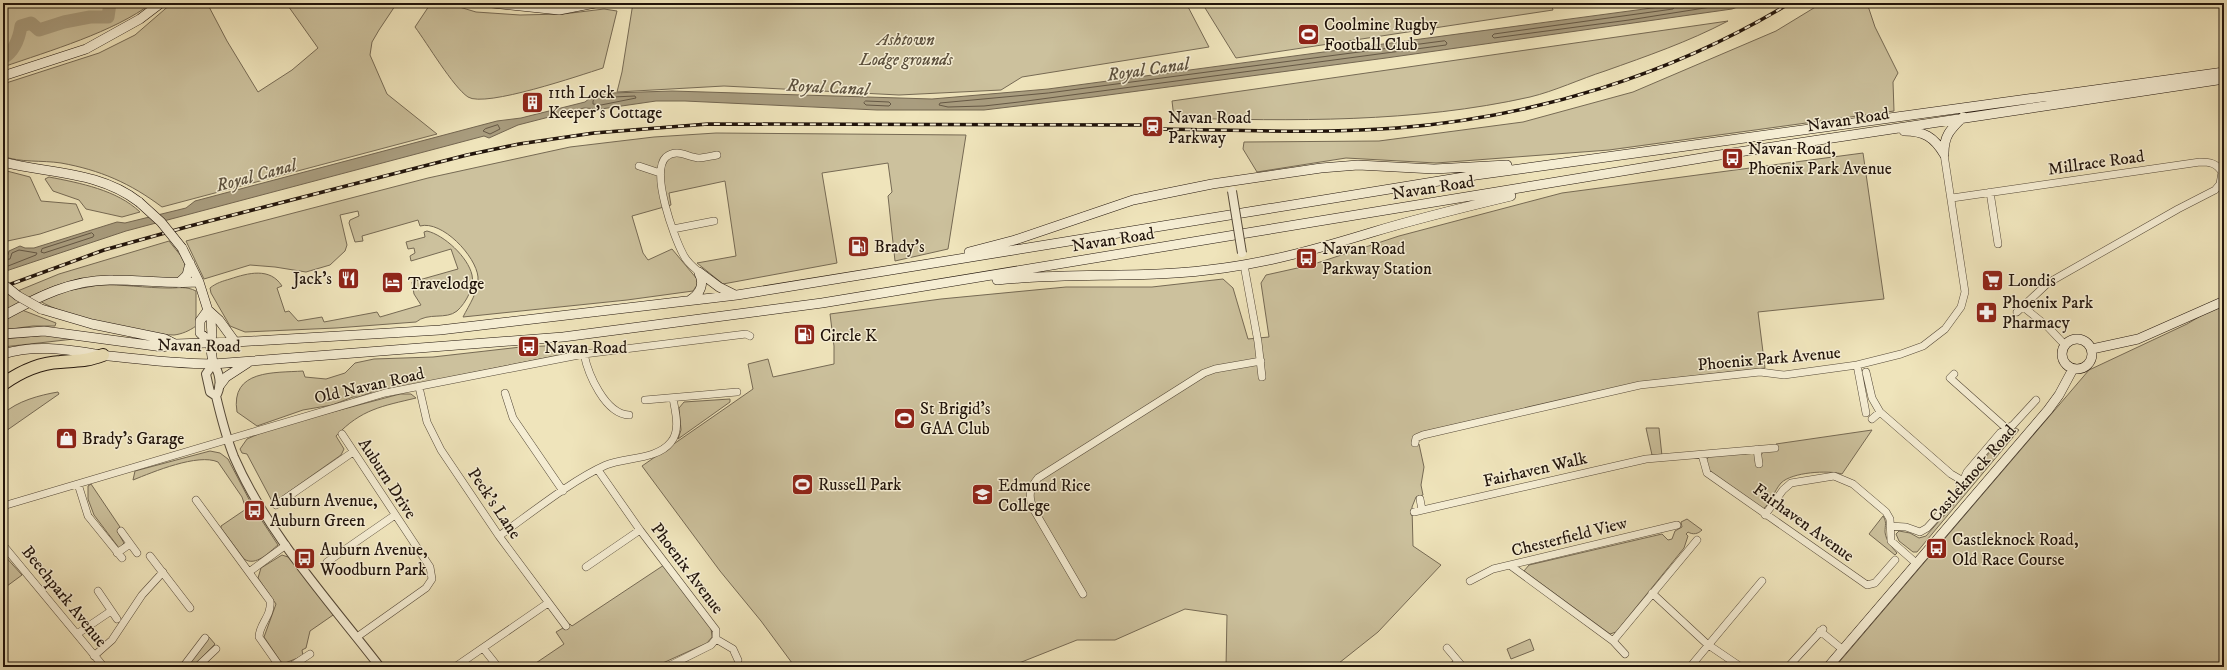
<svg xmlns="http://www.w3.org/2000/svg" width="2227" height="670" font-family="'IM FELL DW Pica',serif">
  <rect width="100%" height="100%" fill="#efe4bb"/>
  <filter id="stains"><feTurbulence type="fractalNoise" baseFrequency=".005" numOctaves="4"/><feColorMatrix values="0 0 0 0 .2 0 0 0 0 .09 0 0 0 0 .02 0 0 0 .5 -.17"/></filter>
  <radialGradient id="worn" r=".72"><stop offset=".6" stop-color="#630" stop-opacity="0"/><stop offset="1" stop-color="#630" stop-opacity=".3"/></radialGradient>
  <path fill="#ccc19d" stroke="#766a54" d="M3,3h149c-38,29 -103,48 -149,64z
    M172,3h35l20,38 31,51 34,-22 26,-22 -32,-45h111l-18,27 -7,12 -2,13 17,39 50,40 -275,73c-32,-24 -62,-37 -101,-44 -19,-3 -41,0 -58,-7v-72l96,-31 36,-18z
    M431,3h15l30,9 44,3 43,-1 41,-5 13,2 -14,57c-22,7 -118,40 -135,29 -15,-10 -41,-54 -53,-70z
    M633,3h553l23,44 -187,30 -21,13 -102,5 -175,-9 -107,6 5,-20z
    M1202,3h349l2,7 -317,48z
    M1822,3h45l8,24 23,46 -5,9 1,29 -285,39 -173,13 -90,-5 -89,14 -14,-23 1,-7 135,-1 144,-19 110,-30 143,-61z
    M1728,21c-40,21 -81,35 -123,50 -25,8 -50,20 -75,26 -116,26 -237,24 -356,21l-2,-17z
    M716,133l250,2 -18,114 -53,12 -7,-65 4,-4 -4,-29 -66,10 15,90 -114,21 -26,-21 39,-7 -11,-75 -56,12 2,12 -39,11 11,37 5,7 24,-11 25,30v6l-4,6 -66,9 -164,17c6,-12 16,-26 15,-40 -2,-21 -36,-57 -58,-51l-2,-6 -56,16 1,5 -8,1 -6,-19 1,-3 9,-4 -1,-5 -18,4 7,30 -2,6 -15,14 -24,7 -31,-5 -25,-2 -46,14 -18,-38 242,-63 142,-31 84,-10z
    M1863,153l21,146 -126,13 7,56 -125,14 -218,50 -10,11 7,1 5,23 -3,18 2,10 -7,2 -4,10 1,39 28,19 -63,67 -44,35h-108l1,-52 -42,-6 -70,31h-38l-68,27h-214l-34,-46 -41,-50 -78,-105 111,-77 -5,-25 20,-5 5,18 61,-13v-18l-4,-32 111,-15 125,-12h86l71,-8 10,9 15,51 21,-2 -8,-54 5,-8 45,-10 88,-29 163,-43z
    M3,170l27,7 11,24 35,3 7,16 -43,14 -37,8z
    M49,177c31,6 68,13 91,35l-18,5 -36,-8 -7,-9 -26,-9 -8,-12z
    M427,231c17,4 41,26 45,44 3,11 -6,28 -15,36 -11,9 -29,1 -41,11l-80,6 -91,4 -15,-6 -19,-33 -1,-5c6,-5 13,-7 20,-9 18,-6 40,-12 52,7l-5,2 8,24 4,-1 9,10 24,-4 2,5 53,-10 3,5 41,-12 -7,-11 -2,-12 46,-13 -7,-20 -40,12 -1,-5 5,-3 -1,-5 -6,1 -2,-7 19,-5 -1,-5z
    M169,241l12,15 5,10 -1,6 -10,8c-41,-3 -85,-9 -125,8 -16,6 -32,15 -47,24v-15l56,-23z
    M99,285c23,-1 46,3 70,3 10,0 17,-2 27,3v35c-7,5 -14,8 -22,9 -27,0 -112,-19 -134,-34l26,-10z
    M2224,306v361h-389l254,-297 98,-46 27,-16z
    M22,310l34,13 -1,3h-22l-30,4v-9z
    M48,335l26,4 -71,8v-8z
    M568,345l2,8 -174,35 -16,1 -21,8h-6l-21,8 -29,5 -46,16 -20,-14c-7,-43 38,-39 66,-41l2,6 21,2 19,-6 10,-10 19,-4 59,-2 88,-10z
    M58,392l1,2 -56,39v-19c14,-13 37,-19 55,-22z
    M400,394h11l5,4c-33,8 -55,11 -80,38l8,13 -3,6 -68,48 -26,-49 -5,-1 -2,-4 7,-10 25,-11z
    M730,399v3l-52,37 3,-9 -2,-22 5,-6z
    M1646,428h13l3,28 -10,-1z
    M2016,428l3,2 -102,122h-4l-14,-11 -3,-7 3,-3 11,2 9,5 7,-2 36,-41 6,-18 38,-43z
    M1872,430l-30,44c-14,-4 -50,-2 -61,9 -7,8 -10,20 -18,26l-55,-39 -2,-10 4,-4 43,-3 8,2 3,-4 10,-1 2,-6z
    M210,451l10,2 8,6 25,48 25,38c-9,7 -22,22 -34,14l-23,-31v-2l25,-17 -4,-12 -24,-35c-20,-9 -65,10 -85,18l2,-9z
    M91,484l29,43 -3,4 7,12 -5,5 -25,-33 -6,-16v-13z
    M1883,516c4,6 2,9 2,16 1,9 7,15 12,21l-2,2 -26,-21z
    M1687,519l15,11c-4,4 -9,5 -14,2l-2,2 2,2 -4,12 -68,84 -6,2 -86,-63 5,-6 133,-31 6,6 4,-1 3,-8 7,-4 -1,-5z
    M3,554l19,21 -19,14z
    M282,555l6,2 48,56 -26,18 -4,17 -4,2 1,6 -18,7 -4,-1 -17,-25 12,-33 -18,-26 3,-10z
    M664,565l47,63 1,9 -5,6 -53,24h-124l34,-23 -8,-12 14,-8 2,2z
    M209,637l6,7 -22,23h-6z
    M1530,639l4,11 -23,9 -4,-10z"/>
  <path fill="#a99d7f" stroke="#736651" d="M1689,3h59l-16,6 -346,49 -293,39 -109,13h-107l-192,-9h-29l-55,8 -17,-1 -66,17 -29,13 -5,-2 -358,95 -123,41v-16l5,-1 1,-4 11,-5 5,2h9l83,-26 8,1 61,-15 9,-7 302,-80 24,-3 64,-16 15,-12 12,3 60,-2 260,8 116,-10z"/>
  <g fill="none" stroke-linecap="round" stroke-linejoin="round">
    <path stroke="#655845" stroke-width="1" d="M1677,3l-4,6 -179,25 -2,2 2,2 135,-18 107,-17
      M1445,41l2,2 -1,2 -427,57 -35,4 -36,1 -9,-2 1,-2 108,-10z
      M601,95l12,2 22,-1 1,2 -35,7 -8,-1v-3z
      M866,101l23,1 2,2 -2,2 -23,-1 -2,-2z
      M498,125l2,4 -10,5 -7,-3 2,-2z
      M92,233l2,2 -1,2 -49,16 -3,-1 1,-3z
      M3,260l7,-1 2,-6 7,-3 18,3 -1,2 -33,13"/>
    <path stroke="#a99d7f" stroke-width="13" d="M3,58c12,-7 16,-19 18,-32l10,-3 8,7 25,-8 26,-5h18l2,-14"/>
    <defs>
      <path id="minor" d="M639,166l21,7
        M1990,192l8,52
        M1952,198l248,-36c10,0 16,1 22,10l-2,12 -5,6 -37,19 -130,74 -31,29
        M673,229l41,-8
        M1244,265l14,77 4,35
        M699,272c-6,-5 -13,-11 -16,-18 -9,-17 -33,-82 -17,-97 11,-9 21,0 32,1 6,0 13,-2 19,-3
        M2022,306l25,20 18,19
        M584,354c4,20 21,60 45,61
        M1857,365l9,48
        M1866,372l6,26 8,14 71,62 12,7
        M1954,374l-4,4 56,50
        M419,387l8,35 14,28 58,86 67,90
        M505,393l8,25 50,73
        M645,400l92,-8
        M1872,419l8,-7
        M342,434l88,133 2,12 -6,9 -69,49
        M1415,443l1,-5 7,-3 217,-50 120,-13 24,3 73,-10 44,-11 22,-8 22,-17 16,-22 4,-15 -21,-138
        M1757,449l2,15
        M1702,455l5,18 160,112 8,-2 20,-23
        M598,470l42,60 76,100v9l-5,6 -44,22
        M78,484l10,32 34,42
        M1420,499l2,11
        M196,500l74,101c2,15 -11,23 -11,36l21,30
        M276,505l77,-53
        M3,506l382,-113 199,-39 162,-20 4,2
        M1414,512l232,-53 129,-11
        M1765,515l18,-25 8,-7 43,-7 19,8 33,28 4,7 1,22 25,22
        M1890,526l16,1 14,5 7,-4 30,-33 10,-23 33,-39 13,-8 23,-25
        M121,531l16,22
        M499,536c31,-22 73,-56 107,-71 20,-8 51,-5 65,-23 10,-12 4,-31 2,-44
        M3,545l101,122
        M117,553l13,-9
        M150,556l40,52
        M327,562l68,-47
        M1511,566l102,75 12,13
        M586,567l54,-37
        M249,572l37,-27
        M1470,581l23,-12 184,-44
        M98,591l19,28
        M1652,593l55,51 34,23
        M1083,594l-49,-84c-6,-13 -5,-21 4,-32l166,-105 11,-4 46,-8
        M1820,631l22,18
        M77,634l34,-23
        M716,639l17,10 5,11
        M1613,641l84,-101
        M483,648l15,19
        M1447,648l16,19
        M94,656l18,-16 30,-45 21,-23
        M183,667l22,-29
        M197,667l19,-18
        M290,667l20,-13
        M455,667l93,-64
        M1451,667l7,-5
        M1690,667l72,-86
        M1788,667l35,-38"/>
      <path id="tertiary" d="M216,396l-6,-4 -4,-18 7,-10c7,8 9,22 3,32 5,21 10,41 18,61 33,76 95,144 146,210"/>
      <path id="secondary" d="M492,3l67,7 36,-7
        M3,76l83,-27 54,-30 21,-16
        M1904,131c20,0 30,6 40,23
        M1944,153c0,-18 7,-24 19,-36
        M3,162c47,12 96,9 136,40
        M182,248l17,34 12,38 1,15 -2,7 3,22
        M969,252l46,-12 118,-40 79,-16 109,-16 37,-3 76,4 73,-4
        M699,272l20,15 16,8
        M997,280c76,-8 152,-1 227,-12 51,-7 100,-21 149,-36 46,-14 92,-25 138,-36
        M179,283l8,-8 3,-12
        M690,300c10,-6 15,-16 9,-27
        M41,309l51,15 73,15 10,5
        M208,310l11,10 16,22
        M208,310l-8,11v12l10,9
        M3,316c35,-19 69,-37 110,-36 29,0 57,4 86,2
        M3,334l41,-3 119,16 12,-3 60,-2 205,-12 297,-35 739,-120 748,-103
        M2062 354a15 15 0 1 1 30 0a15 15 0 1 1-30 0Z
        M2092,349l46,-10 86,-38
        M3,354c36,-11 70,-3 106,2 35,4 69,8 104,8l350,-27 259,-34 910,-150 492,-74
        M220,385l6,-8 23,-15
        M1828,667l220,-257 11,-15 14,-26"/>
      <path id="motorway" d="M3,384c17,-12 36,-21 57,-22 20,-2 23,0 43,-7"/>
    </defs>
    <use href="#minor" stroke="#544837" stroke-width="8"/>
    <use href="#tertiary" stroke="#544837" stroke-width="10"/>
    <use href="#secondary" stroke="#21140b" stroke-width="10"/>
    <use href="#motorway" stroke="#21140b" stroke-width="14"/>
    <use href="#minor" stroke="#f5edd3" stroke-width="7"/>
    <use href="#tertiary" stroke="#f5edd3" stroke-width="8"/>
    <use href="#secondary" stroke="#f5edd3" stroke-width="9"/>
    <use href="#motorway" stroke="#efe4bb" stroke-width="12"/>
    <defs>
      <path id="rail" d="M1161,129c78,1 157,5 236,-1 137,-11 275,-53 393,-125
        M3,287l101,-37 86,-24 277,-71 52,-11 75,-11 114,-9 433,1"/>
    </defs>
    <use href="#rail" stroke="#21140b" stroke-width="3.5"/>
    <use href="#rail" stroke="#f5edd3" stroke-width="2" stroke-dasharray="6" stroke-linecap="butt"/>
    <defs>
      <path id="tertiary-bridge" d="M1232,191l10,62"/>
      <path id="secondary-bridge" d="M139,202l22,20 21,26
        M3,284l15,12 23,13"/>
    </defs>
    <use href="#tertiary-bridge" stroke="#544837" stroke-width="10" stroke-linecap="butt"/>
    <use href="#secondary-bridge" stroke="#21140b" stroke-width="10" stroke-linecap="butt"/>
    <use href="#tertiary-bridge" stroke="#f5edd3" stroke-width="8"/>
    <use href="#secondary-bridge" stroke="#f5edd3" stroke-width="9"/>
  </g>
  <defs>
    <symbol id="stadium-square" viewBox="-11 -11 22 22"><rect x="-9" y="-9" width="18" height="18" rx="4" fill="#8f2418" stroke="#f5edd3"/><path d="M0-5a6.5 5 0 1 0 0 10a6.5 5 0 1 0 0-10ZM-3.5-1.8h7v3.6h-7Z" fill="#fff"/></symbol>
    <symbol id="building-square" viewBox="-11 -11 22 22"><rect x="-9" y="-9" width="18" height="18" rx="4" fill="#8f2418" stroke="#f5edd3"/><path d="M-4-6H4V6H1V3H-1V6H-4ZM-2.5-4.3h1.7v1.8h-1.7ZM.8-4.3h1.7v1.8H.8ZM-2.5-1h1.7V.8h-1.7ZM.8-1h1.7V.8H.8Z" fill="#fff"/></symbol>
    <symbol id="station-square" viewBox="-11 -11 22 22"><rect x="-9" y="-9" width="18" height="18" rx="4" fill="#8f2418" stroke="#f5edd3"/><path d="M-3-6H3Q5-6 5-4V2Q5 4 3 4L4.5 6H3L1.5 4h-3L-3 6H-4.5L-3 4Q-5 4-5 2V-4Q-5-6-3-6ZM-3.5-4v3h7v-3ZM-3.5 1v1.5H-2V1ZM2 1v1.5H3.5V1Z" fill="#fff"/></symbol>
    <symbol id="bus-square" viewBox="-11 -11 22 22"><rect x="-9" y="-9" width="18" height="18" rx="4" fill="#8f2418" stroke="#f5edd3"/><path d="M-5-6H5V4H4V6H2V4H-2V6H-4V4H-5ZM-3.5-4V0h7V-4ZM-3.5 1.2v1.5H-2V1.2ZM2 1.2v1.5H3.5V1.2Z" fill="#fff"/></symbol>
    <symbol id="fuel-square" viewBox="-11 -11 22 22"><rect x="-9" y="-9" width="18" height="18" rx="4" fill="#8f2418" stroke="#f5edd3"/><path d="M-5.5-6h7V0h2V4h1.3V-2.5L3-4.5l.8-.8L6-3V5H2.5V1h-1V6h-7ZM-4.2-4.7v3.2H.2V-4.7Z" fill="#fff"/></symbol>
    <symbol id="restaurant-square" viewBox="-11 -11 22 22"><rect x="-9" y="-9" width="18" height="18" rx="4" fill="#8f2418" stroke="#f5edd3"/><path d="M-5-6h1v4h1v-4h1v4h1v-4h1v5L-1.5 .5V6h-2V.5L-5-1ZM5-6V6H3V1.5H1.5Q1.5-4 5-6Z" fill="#fff"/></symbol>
    <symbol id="supermarket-square" viewBox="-11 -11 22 22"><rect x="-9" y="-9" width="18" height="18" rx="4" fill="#8f2418" stroke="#f5edd3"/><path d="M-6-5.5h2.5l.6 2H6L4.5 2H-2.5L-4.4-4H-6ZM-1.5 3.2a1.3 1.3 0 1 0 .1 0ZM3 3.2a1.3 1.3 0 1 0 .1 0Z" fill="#fff"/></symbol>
    <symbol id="hotel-square" viewBox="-11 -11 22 22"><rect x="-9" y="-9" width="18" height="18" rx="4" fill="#8f2418" stroke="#f5edd3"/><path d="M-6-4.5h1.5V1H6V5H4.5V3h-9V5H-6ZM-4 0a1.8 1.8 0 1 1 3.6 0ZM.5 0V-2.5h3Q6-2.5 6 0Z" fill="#fff"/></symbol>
    <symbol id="pharmacy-square" viewBox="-11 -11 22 22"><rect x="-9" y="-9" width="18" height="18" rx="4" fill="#8f2418" stroke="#f5edd3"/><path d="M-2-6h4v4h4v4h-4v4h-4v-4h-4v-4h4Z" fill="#fff"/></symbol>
    <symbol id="shop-square" viewBox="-11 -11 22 22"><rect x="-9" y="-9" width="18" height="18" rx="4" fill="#8f2418" stroke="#f5edd3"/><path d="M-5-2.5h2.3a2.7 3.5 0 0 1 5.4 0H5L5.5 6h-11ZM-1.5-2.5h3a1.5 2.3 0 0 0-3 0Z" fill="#fff"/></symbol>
    <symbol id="school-square" viewBox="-11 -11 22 22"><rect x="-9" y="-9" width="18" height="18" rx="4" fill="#8f2418" stroke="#f5edd3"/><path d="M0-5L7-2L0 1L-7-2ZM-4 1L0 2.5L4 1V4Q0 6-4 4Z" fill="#fff"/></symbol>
  </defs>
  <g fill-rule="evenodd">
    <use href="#stadium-square" x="1296" y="22" width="25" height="25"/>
    <use href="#building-square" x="520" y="90" width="25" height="25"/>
    <use href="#station-square" x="1140" y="114" width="25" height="25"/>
    <use href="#bus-square" x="1720" y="146" width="25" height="25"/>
    <use href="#fuel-square" x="846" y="234" width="25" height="25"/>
    <use href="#bus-square" x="1294" y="246" width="25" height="25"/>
    <use href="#restaurant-square" x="336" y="266" width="25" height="25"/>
    <use href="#supermarket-square" x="1980" y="268" width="25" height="25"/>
    <use href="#hotel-square" x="380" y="270" width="25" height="25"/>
    <use href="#pharmacy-square" x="1974" y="300" width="25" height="25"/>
    <use href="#fuel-square" x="792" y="322" width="25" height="25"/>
    <use href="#bus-square" x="516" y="334" width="25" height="25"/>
    <use href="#stadium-square" x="892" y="406" width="25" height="25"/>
    <use href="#shop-square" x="54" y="426" width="25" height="25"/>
    <use href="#stadium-square" x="790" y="472" width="25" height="25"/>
    <use href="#school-square" x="970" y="482" width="25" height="25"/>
    <use href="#bus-square" x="242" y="498" width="25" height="25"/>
    <use href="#bus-square" x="1924" y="536" width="25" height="25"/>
    <use href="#bus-square" x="292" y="546" width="25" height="25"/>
  </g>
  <g text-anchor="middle" stroke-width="3" stroke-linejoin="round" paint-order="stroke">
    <g font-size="17" fill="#21140b" stroke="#f5edd3" text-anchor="start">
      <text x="1324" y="30">Coolmine Rugby<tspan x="1324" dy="20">Football Club</tspan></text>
      <text x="548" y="98">11th Lock<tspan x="548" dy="20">Keeper's Cottage</tspan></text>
      <text x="1168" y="123">Navan Road<tspan x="1168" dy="20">Parkway</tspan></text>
      <text x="1748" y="154">Navan Road,<tspan x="1748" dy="20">Phoenix Park Avenue</tspan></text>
      <text x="874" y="252">Brady's</text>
      <text x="1322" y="254">Navan Road<tspan x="1322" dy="20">Parkway Station</tspan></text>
      <text x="332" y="284" text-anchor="end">Jack's</text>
      <text x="2008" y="286">Londis</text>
      <text x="408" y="289">Travelodge</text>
      <text x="2002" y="308">Phoenix Park<tspan x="2002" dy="20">Pharmacy</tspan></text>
      <text x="820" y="341">Circle K</text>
      <text x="544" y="353">Navan Road</text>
      <text x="920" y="414">St Brigid's<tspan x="920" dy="20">GAA Club</tspan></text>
      <text x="82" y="444">Brady's Garage</text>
      <text x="818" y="490">Russell Park</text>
      <text x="998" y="491">Edmund Rice<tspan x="998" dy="20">College</tspan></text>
      <text x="270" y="506">Auburn Avenue,<tspan x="270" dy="20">Auburn Green</tspan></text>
      <text x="1952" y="545">Castleknock Road,<tspan x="1952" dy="20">Old Race Course</tspan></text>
      <text x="320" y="555">Auburn Avenue,<tspan x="320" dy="20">Woodburn Park</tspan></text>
    </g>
    <g font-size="17" font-style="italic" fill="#5d513e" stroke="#f5edd3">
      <text x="906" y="45">Ashtown<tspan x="906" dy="20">Lodge grounds</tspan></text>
    </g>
    <g font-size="17" fill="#21140b" stroke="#f5edd3">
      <text transform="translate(1848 119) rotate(-9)" y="6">Navan Road</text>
      <text transform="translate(2096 162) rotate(-8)" y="6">Millrace Road</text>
      <text transform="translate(1433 187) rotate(-9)" y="6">Navan Road</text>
      <text transform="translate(1113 239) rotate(-9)" y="6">Navan Road</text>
      <text transform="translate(199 345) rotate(1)" y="6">Navan Road</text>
      <text transform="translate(1769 358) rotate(-5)" y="6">Phoenix Park Avenue</text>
      <text transform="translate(369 385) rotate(-13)" y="6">Old Navan Road</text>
      <text transform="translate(1535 469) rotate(-13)" y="6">Fairhaven Walk</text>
      <text transform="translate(1972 473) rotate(-49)" y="6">Castleknock Road</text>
      <text transform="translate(388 478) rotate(57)" y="6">Auburn Drive</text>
      <text transform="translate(495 503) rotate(56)" y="6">Peck's Lane</text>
      <text transform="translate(1804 522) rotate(36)" y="6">Fairhaven Avenue</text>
      <text transform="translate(1569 536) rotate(-14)" y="6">Chesterfield View</text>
      <text transform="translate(688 568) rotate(53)" y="6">Phoenix Avenue</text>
      <text transform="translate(65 596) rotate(51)" y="6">Beechpark Avenue</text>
    </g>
    <g font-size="18" font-style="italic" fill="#5e523f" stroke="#f5edd3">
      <text transform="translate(1148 69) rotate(-8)" y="6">Royal Canal</text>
      <text transform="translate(828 87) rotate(3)" y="6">Royal Canal</text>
      <text transform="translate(256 175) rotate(-15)" y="6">Royal Canal</text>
    </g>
  </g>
  <rect width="2227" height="670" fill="none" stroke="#efe4bb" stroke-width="16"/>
  <rect x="4" y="4" width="2219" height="662" fill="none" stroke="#21140b" stroke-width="2"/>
  <rect x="8" y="8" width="2211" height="654" fill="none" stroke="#21140b"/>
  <rect width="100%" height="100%" filter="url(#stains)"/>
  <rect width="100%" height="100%" fill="url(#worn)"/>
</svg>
